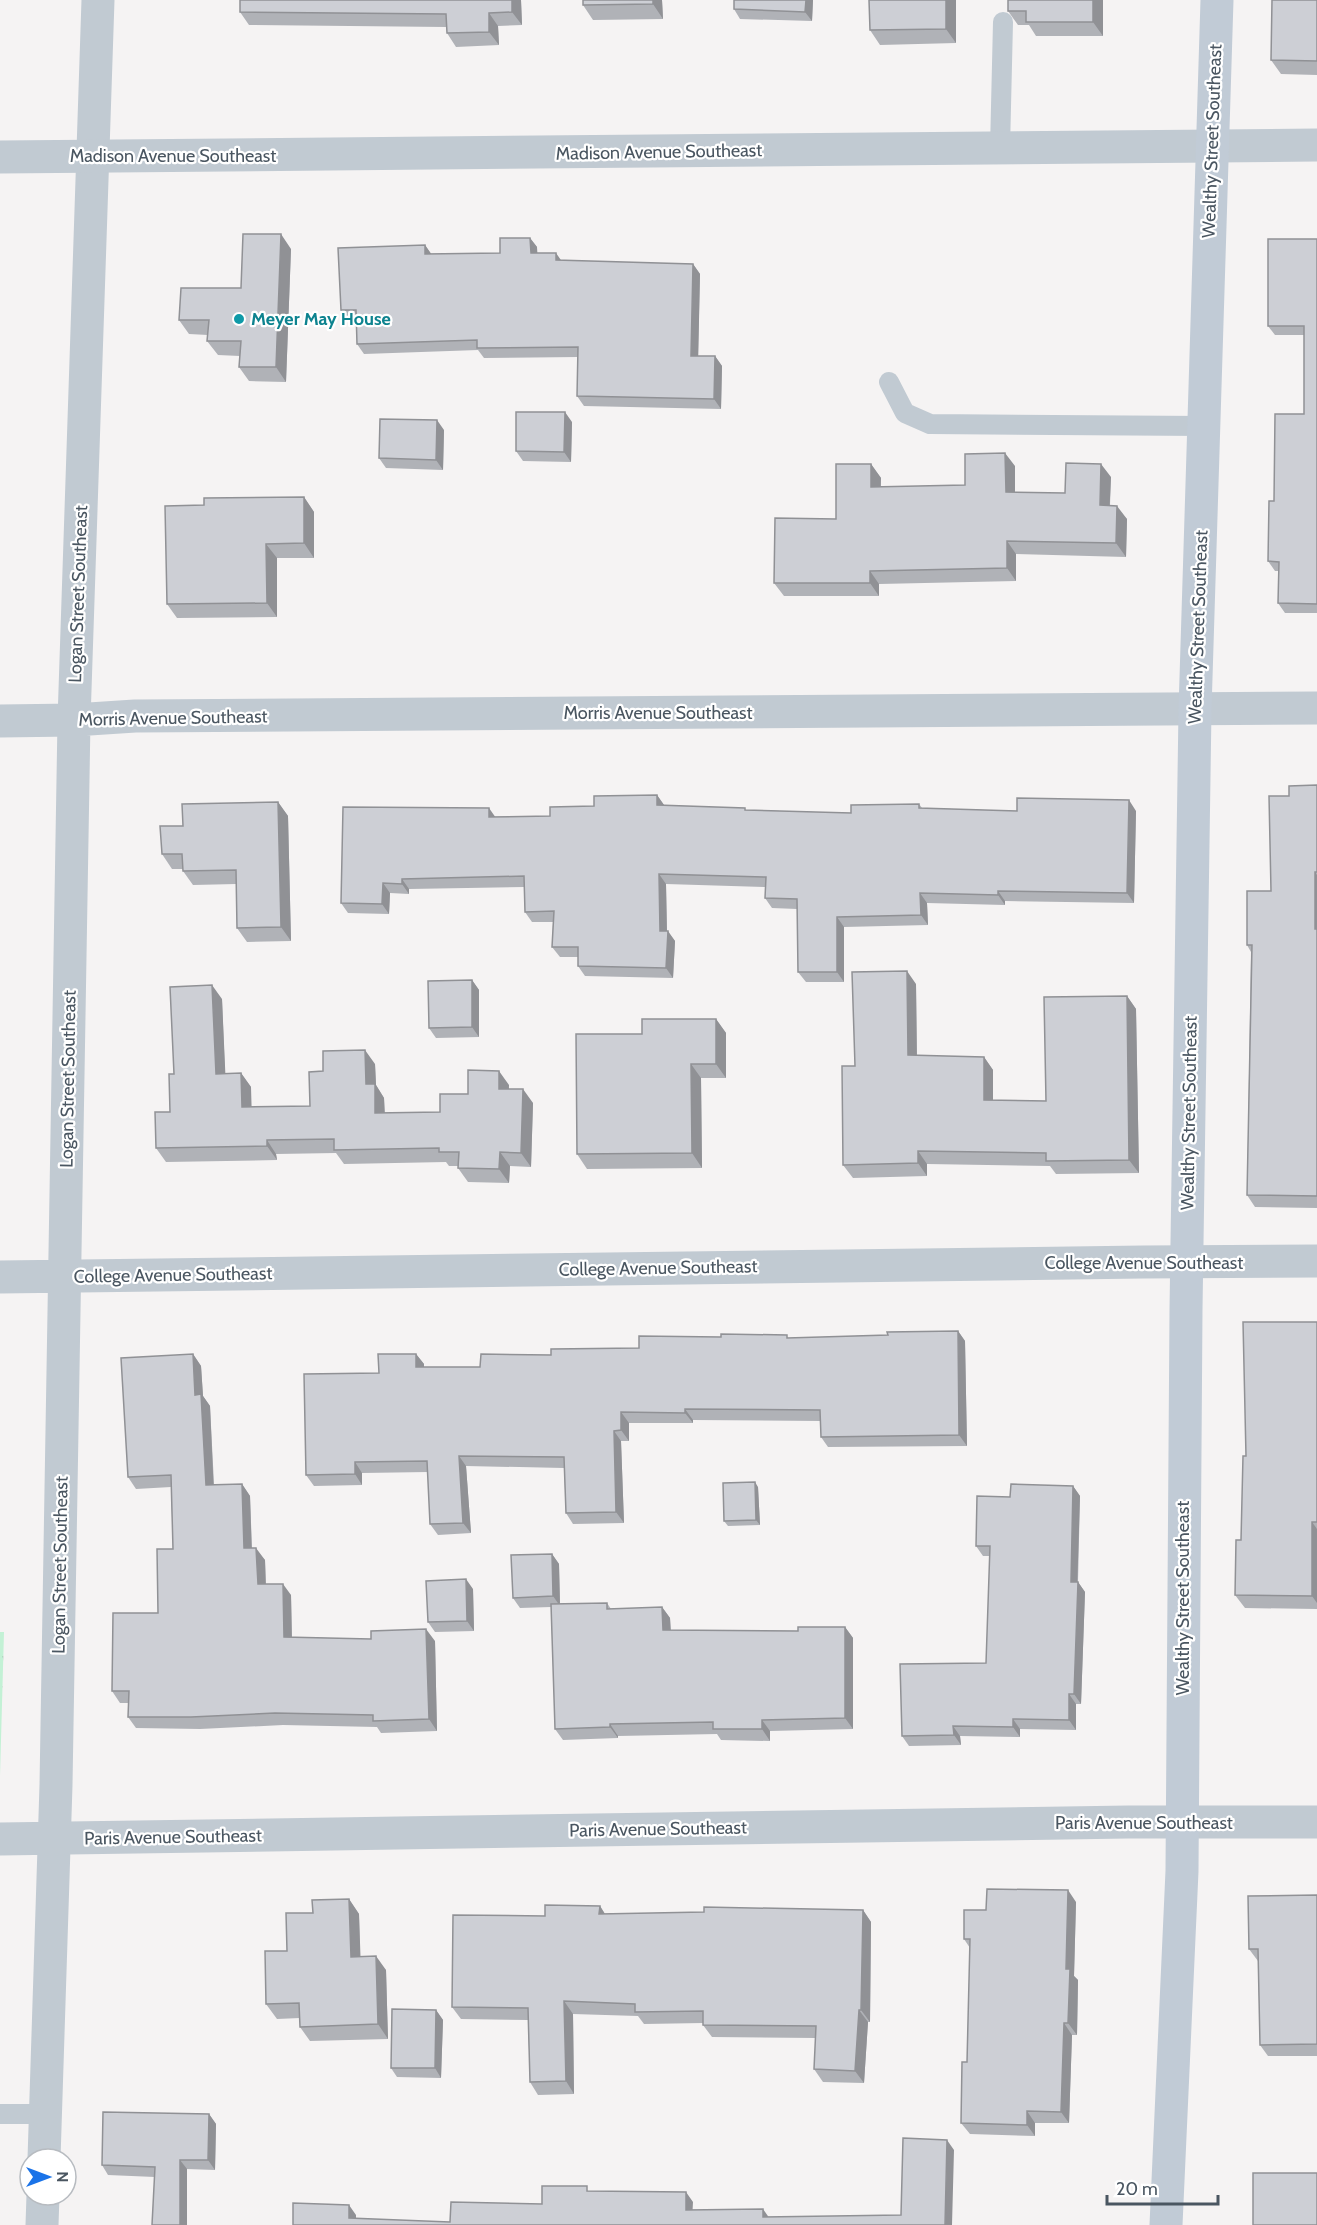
<svg xmlns="http://www.w3.org/2000/svg" width="1317" height="2225" font-family="Cabin,sans-serif">
  <defs>
    <pattern id="park-tufts" width="24" height="20" patternUnits="userSpaceOnUse" patternTransform="scale(1.5)"><rect width="24" height="20" fill="#c3f1d5"/><path d="M3 7l-1-3M5 7V3M7 7l1-3M15 17l-1-3M17 17v-4M19 17l1-3" fill="none" stroke="#a0c6b0"/></pattern>
  </defs>
  <rect width="100%" height="100%" fill="#f5f3f3"/>
  <path fill="url(#park-tufts)" d="M0,1632h4l-4,144z"/>
  <g fill="none" stroke-linecap="round" stroke-linejoin="round">
    <path stroke="#c1cad2" stroke-width="20" d="M1000,149l3,-127
      M889,382l16,31 25,11 274,2
      M0,2114h46"/>
    <path stroke="#c1cad2" stroke-width="33" d="M0,721l74,-1 61,-4 1182,-8
      M0,1277l1143,-15 174,-1
      M0,1839l1128,-17h189
      M44,2159l12,-374 18,-1065 24,-720
      M42,2225l1,-30"/>
    <path stroke="#c1cad2" stroke-width="33" d="M0,157l1317,-12"/>
    <path stroke="#c1cbd6" stroke-width="33" d="M1166,2225l16,-354 4,-561 9,-600 22,-710"/>
  </g>
  <path fill="#b0b2b7" d="M521,0l1,25 -24,1 1,19 -43,2 -9,-14 -1,-6 -197,-2 -9,-13z
    M662,0l1,19 -70,1 -10,-15z
    M813,0l-1,21 -72,-2 -6,-10z
    M869,0h87v43l-76,2 -10,-15z
    M1103,0v36h-67l-7,-11h-11l-10,-14z
    M1317,0v75l-36,-1 -10,-14z
    M530,238l7,9v6l24,8 132,3 7,10 -2,82h17l7,10 -1,43 -137,-3 -7,-10 1,-39 -94,1 -6,-8 -114,4 -7,-10 -1,-24h-8l-7,-10 84,-65 6,9 69,-1z
    M1317,239v374h-32l-7,-10 1,-32h-4l-7,-10 6,-60 30,-87v-79h-29l-7,-9z
    M291,249l-5,133 -37,-1 -10,-14 1,-11 -22,-1 -11,-14 1,-6 -19,-1 -10,-14 62,-32z
    M572,422l-1,40 -48,-1 -7,-10z
    M444,430l-1,40 -57,-2 -7,-10z
    M871,464l10,14v9l84,-2 50,-19v27h50l46,-16 -1,28 17,14 -1,38 -110,-3v27l-137,3v12h-95l-10,-13 62,-64z
    M304,497l10,15v46h-37v59l-100,1 -10,-14 37,-99z
    M1317,785v423l-62,-1 -8,-12 4,-243 -4,-7 24,-54 18,-95z
    M657,795l7,10 83,5 104,3 68,-9 3,4 95,3h119l-2,92 -129,-2v4l-78,-2 1,22 -84,2v55h-38l-8,-10 -1,-63 -25,-1 -7,-10v-11l-99,-3 1,47 8,10 -2,37 -88,-2 -7,-10v-9h-18l-8,-10 1,-25h-21l-7,-10 -1,-25 -115,2v5l-19,-1 -1,21 -41,-1 -7,-10 155,-86 54,-1 44,-10z
    M278,802l10,14 3,125 -44,1 -10,-14 -1,-44 -43,1 -10,-14v-2h-11l-10,-15 21,-28z
    M472,980l7,10v47l-43,1 -7,-10z
    M916,984l1,72 67,1 9,13v30l53,1 81,-105 9,13 3,164 -83,1 -6,-8 -123,-2v12l-74,2 -10,-13 12,-99z
    M222,999l3,74h16l10,14v20l59,-1 13,-35 52,-7 1,21 8,13 1,15 55,-1 28,-18 41,-9v4l24,14 -2,64 -21,-1 -1,17 -41,-1 -10,-14v-2h-9l-3,-4 -102,2 -8,-11 -60,1 1,6 -111,2 -10,-14 14,-36 4,-38z
    M716,1019l10,14v45h-25l1,90 -115,1 -10,-15 65,-120z
    M1317,1322v287l-72,-1 -10,-13 6,-55 5,-84z
    M958,1331l7,10 2,105 -139,1 -7,-10v-16l-128,-1v3h-64v18h-8l3,82 -51,1 -7,-11 -2,-45 -98,-2 5,67 -33,2 -8,-11 -2,-52 -66,1v12l-48,1 -8,-11 73,-102 37,-19 8,10v3h56l71,-12 88,-7 150,-10 99,-3z
    M193,1354l8,12 2,30 7,10 4,78h28l8,12 2,52 13,12 1,24 25,11 1,42 143,4 2,90 -56,2 -4,-6 -94,-2 -83,4 -64,-1 -8,-11v-14h-8l-8,-12 46,-78 15,-64 -2,-62 -35,2 -8,-12z
    M1073,1486l7,10 -2,86 7,10 -4,112h-5v26l-56,-1v8l-60,-1 1,9 -52,1 -7,-10 84,-73 4,-107h-7l-7,-10 34,-49z
    M758,1487l2,38 -32,1 -4,-5z
    M552,1554l7,10 1,40 47,-1 4,6 51,-2 8,11 1,12 127,1 47,-4 8,11v91l-83,2v10l-49,-1 -4,-6 -99,2v2l-55,2 -8,-11 -4,-122 -31,1 -7,-10z
    M473,1589l1,42 -39,1 -7,-10z
    M1317,1895v161h-49l-8,-11 -2,-84 -9,-12z
    M349,1899l10,15 1,42 26,14 2,69 -78,2 -10,-14v-9l-23,1 -11,-15 21,-53 26,-38z
    M1076,1902l-2,74 4,4 -1,55h-5l-3,88h-34v13l-65,-2 -9,-11 6,-61 3,-114 -6,-9 22,-29z
    M600,1906l5,8 258,-4 8,12 -1,100h-2l-4,61 -41,-1 -9,-13 2,-31 -104,-1 -9,-12v-2l-59,1 -6,-8 -65,-2 1,80 -36,1 -8,-13 -2,-62 -67,-1 -9,-12 93,-91z
    M436,2010l7,10 -2,58 -44,-1 -6,-9z
    M209,2114l7,10 -1,46 -28,-1v56l-32,-48 -47,-2 -6,-10z"/>
  <path fill="#909195" d="M512,0h9l1,25 -10,-13z
    M653,0h9l1,19 -10,-15z
    M806,0h7l-1,21 -7,-9z
    M946,0h10v43l-10,-14z
    M1093,0h10v36l-10,-14z
    M489,13l9,13 1,19 -10,-13z
    M281,234l10,15 -5,133 -10,-15z
    M530,238l7,9 1,16 -7,-10z
    M425,245l7,10 -7,-1z
    M556,253l7,10 -7,-3z
    M693,264l7,10 -2,92 -7,-10z
    M715,356l7,10 -1,43 -7,-10z
    M565,412l7,10 -1,40 -7,-10z
    M437,420l7,10 -1,40 -7,-10z
    M1005,453l10,13v40l-9,-14z
    M871,464l10,14 -1,22 -9,-13z
    M1101,464l10,13 -2,42 -9,-14z
    M304,497l10,15v46l-10,-15z
    M1117,506l10,13 -1,38 -10,-14z
    M1007,541l9,13v27l-9,-13z
    M266,544l11,14v59l-10,-14z
    M870,571l9,13v12l-9,-13z
    M657,795l7,10h-7z
    M1129,800l7,11 -2,92 -7,-10z
    M278,802l10,14 3,125 -10,-14z
    M489,808l7,10 -7,-1z
    M1315,872l2,3v57l-2,-3z
    M659,874l7,10 1,52 1,-5 7,10 -2,37 -7,-10 -6,-37z
    M402,879l7,10v5l-7,-10z
    M383,883l7,10 -1,21 -7,-10z
    M998,891l7,10v4l-7,-10z
    M920,893l7,10 1,22 -7,-10z
    M837,917l7,10v55l-7,-10z
    M907,971l9,13 1,85 -9,-14z
    M472,980l7,10v47l-7,-10z
    M212,985l10,14 4,89 -10,-14z
    M1127,996l9,13 3,164 -10,-13z
    M716,1019l10,14v45l-10,-14z
    M365,1050l10,14 1,21 8,13 1,29 -10,-14 -9,-29z
    M984,1057l9,13v43l-9,-13z
    M691,1064l10,14 1,90 -10,-15z
    M499,1071l10,14 -1,18 -9,-14z
    M241,1073l10,14 1,34 -10,-14z
    M523,1089l10,14 -2,64 -10,-14z
    M267,1140l9,14 1,6 -10,-14z
    M918,1151l9,13v12l-9,-13z
    M500,1152l10,14 -1,17 -10,-14z
    M958,1331l7,10 2,105 -8,-11z
    M193,1354l8,12 2,30 7,10 4,90 -8,-11 -11,-90z
    M416,1354l8,10v13l-8,-10z
    M685,1409l8,11v3l-8,-10z
    M621,1412l8,11v18l-8,-11z
    M614,1431l7,10 3,82 -8,-11z
    M459,1456l7,10 5,67 -8,-10z
    M355,1462l7,11v12l-7,-11z
    M755,1482l3,5 2,38 -4,-5z
    M242,1484l8,12 2,64 -8,-12z
    M1073,1486l7,10 -3,96 -6,-10z
    M1312,1522l5,7v74l-5,-7z
    M256,1548l9,12 1,36 -8,-12z
    M552,1554l7,10 1,42 -7,-10z
    M466,1579l7,10 1,42 -7,-10z
    M1078,1582l7,10 -4,112 -7,-10z
    M283,1584l8,11 1,53 -8,-11z
    M662,1607l8,11 1,23 -8,-11z
    M845,1627l8,11v91l-8,-11z
    M426,1629l9,12 2,90 -8,-12z
    M1069,1694l7,10v26l-7,-10z
    M1013,1719l7,10v8l-7,-10z
    M762,1720l8,11v10l-8,-12z
    M610,1724l8,12v2l-8,-11z
    M953,1726l7,10 1,9 -7,-10z
    M1068,1890l8,12 -2,74 4,4 -1,55 -9,-12 -2,-54z
    M349,1899l10,15 2,57 -10,-14z
    M600,1906l8,13 -9,-5z
    M863,1910l8,12 -1,100 -9,-12z
    M376,1956l10,14 2,69 -10,-15z
    M564,2001l9,13 1,80 -8,-13z
    M436,2010l7,10 -2,58 -6,-10z
    M859,2010l9,12 -4,61 -9,-12z
    M1064,2023l8,12 -3,88 -8,-11z
    M1027,2111l8,12v13l-8,-11z
    M209,2114l7,10 -1,46 -7,-10z
    M947,2140l7,10 -2,75h-7z
    M180,2160l7,9v56h-7z
    M686,2192l7,10 -1,18 -6,-10z
    M349,2205l7,10v10l-7,-7z
    M763,2209l7,10 -7,-2z"/>
  <path fill="#cdcfd5" stroke="#909195" stroke-width="1.5" d="M240,0h272v12l-23,1v19l-42,1 -1,-19 -206,-2z
    M583,0h70v4l-70,1z
    M734,0h72l-1,12 -71,-3z
    M869,0h77v29l-76,1z
    M1008,0h85v22h-67v-11h-18z
    M1272,0h45v61l-46,-1z
    M243,234h38l-5,133h-37l2,-26h-34l2,-21h-30l2,-32h60z
    M500,238h30l1,15h25v7l137,4 -2,92h24l-1,43 -137,-3 1,-49 -101,1v-8l-120,4 -1,-34h-15l-3,-62 87,-3v9l75,-1z
    M1268,239h49v365l-39,-1 1,-41 -11,-1 1,-60h5l1,-87h29v-88h-36z
    M516,412h49l-1,40 -48,-1z
    M380,419l57,1 -1,40 -57,-2z
    M1005,453l1,39 59,1 1,-30 35,1 -1,41 17,1 -1,37 -109,-2v27l-137,3v12h-96l1,-65 61,1v-55h35v23l94,-2v-31z
    M304,497v46l-38,1 1,59 -100,1 -2,-98 39,-1v-7z
    M1317,785v87h-2v57h2v267l-70,-1 5,-250h-5v-54h24l-2,-95h20v-10z
    M657,795v10l88,3v2l106,3v-8l68,-1v4l98,3v-13l112,2 -2,93 -129,-2v4l-78,-2 1,22 -84,2v55h-39l-1,-73 -32,-1 1,-21 -107,-3 1,57h8l-2,37 -88,-2v-19h-26l2,-36 -29,1 -1,-36 -122,3v5l-19,-1 -1,21 -41,-1 2,-96 146,1v9l61,-1v-9l44,-1v-10z
    M278,802l3,125 -44,1 -1,-58 -53,1 -1,-17h-20l-2,-28h23l-1,-22z
    M907,971l1,84 76,2v43l62,1 -2,-104 83,-1 2,164 -83,1v-8l-128,-2v12l-75,2 -1,-99h13l-3,-94z
    M472,980v47l-43,1 -1,-47z
    M212,985l4,89 25,-1 1,34 68,-1 -1,-34 14,-1v-20l42,-1 1,34h9v29l65,-1v-18h28v-24l31,1v18h24l-2,64 -21,-1 -1,17 -41,-1 1,-16h-20v-4l-105,2v-11l-67,1v6l-111,2 -1,-36h15l-1,-38h5l-4,-87z
    M642,1019h74v45h-25l1,89 -115,1 -1,-120h66z
    M1243,1322h74v200h-5v74l-77,-1 1,-55h5l2,-84h3z
    M958,1331l1,104 -138,2 -1,-27 -135,-1v4l-64,-1v18l-7,1 2,81 -50,1 -2,-56 -105,-1 4,67 -33,1 -3,-63 -72,1v12l-49,1 -2,-101 75,-1 -1,-19h38v13h64l1,-13 70,1v-6l88,-1v-12l82,1v-3l66,1v3l101,-3 -1,-3z
    M193,1354l2,41 6,-1 5,91 36,-1 2,64h12l2,36h25l1,53 87,2v-8l55,-2 3,90 -56,2v-6l-98,-2 -84,4h-63l1,-26h-17l1,-78h45l-1,-64h16l-2,-74 -43,2 -7,-119z
    M755,1482l1,38 -32,1 -1,-38z
    M1011,1484l62,2 -2,96h7l-4,112h-5v26l-56,-1v8l-60,-1 1,9 -52,1 -2,-72 86,-1 4,-117h-14l1,-50 33,1z
    M552,1554l1,42 -40,2 -2,-43z
    M466,1579l1,42 -39,1 -2,-41z
    M607,1603v6l55,-2 1,23 135,1v-4h47v91l-83,2v9h-49v-7l-103,2v3l-55,2 -4,-125z
    M987,1889l81,1 -2,79h4l-2,54h-4l-3,89 -34,-1v14l-66,-2 1,-61h5l3,-123h-6v-29h22z
    M1317,1895v149l-57,1 -2,-96h-9l-1,-53z
    M349,1899l2,58 25,-1 2,68 -78,3 -1,-24 -33,1 -1,-53h22l-1,-38h27l-1,-13z
    M545,1905l55,1 -1,8 105,-2v-5l159,3 -2,100h-2l-4,61 -41,-2 2,-43 -113,-1v-14l-68,1v-8l-71,-3 2,80 -36,1 -2,-74 -76,-1 1,-92 92,1z
    M392,2009l44,1 -1,58h-44z
    M103,2112l106,2 -1,46h-28v65h-28l3,-58 -53,-2z
    M903,2138l44,2 -2,85h-652v-22l56,2v13l101,4 1,-20 91,2v-18h45v5l99,1v18l77,-1v8l138,-2z
    M1253,2173h64v52h-64z"/>
  <circle fill="#0f9aa8" stroke="#fff" stroke-width="2" cx="239" cy="319" r="6"/>
  <g text-anchor="middle" stroke-width="4.5" stroke-linejoin="round" paint-order="stroke">
    <g font-size="18" fill="#4a5661" stroke="#fff">
      <text transform="translate(1212 141) rotate(-88)" y="6">Wealthy Street Southeast</text>
      <text transform="translate(659 152) rotate(-1)" y="6">Madison Avenue Southeast</text>
      <text x="173" y="162">Madison Avenue Southeast</text>
      <text transform="translate(78 594) rotate(-88)" y="6">Logan Street Southeast</text>
      <text transform="translate(1198 627) rotate(-88)" y="6">Wealthy Street Southeast</text>
      <text x="658" y="719">Morris Avenue Southeast</text>
      <text transform="translate(173 718) rotate(-1)" y="6">Morris Avenue Southeast</text>
      <text transform="translate(68 1079) rotate(-89)" y="6">Logan Street Southeast</text>
      <text transform="translate(1189 1113) rotate(-89)" y="6">Wealthy Street Southeast</text>
      <text x="1144" y="1269">College Avenue Southeast</text>
      <text transform="translate(658 1268) rotate(-1)" y="6">College Avenue Southeast</text>
      <text transform="translate(173 1275) rotate(-1)" y="6">College Avenue Southeast</text>
      <text transform="translate(60 1565) rotate(-89)" y="6">Logan Street Southeast</text>
      <text transform="translate(1183 1598) rotate(-90)" y="6">Wealthy Street Southeast</text>
      <text x="1144" y="1829">Paris Avenue Southeast</text>
      <text transform="translate(658 1829) rotate(-1)" y="6">Paris Avenue Southeast</text>
      <text transform="translate(173 1837) rotate(-1)" y="6">Paris Avenue Southeast</text>
    </g>
    <g font-size="18" font-weight="bold" fill="#0d838f" stroke="#fff" text-anchor="start">
      <text x="251" y="325">Meyer May House</text>
    </g>
  </g>
  <g transform="translate(48 2177) rotate(90)"><circle r="28" fill="#ffffff" stroke="#b7bbc0" stroke-width="1.5"/>
  <path d="M0-4.5L10 22L0 15L-10 22Z" fill="#1a73e8"/>
  <text y="-9" font-size="16" font-weight="bold" text-anchor="middle" fill="#4a5661">N</text>
  </g>
  <path d="M1107 2195v9h111v-9" fill="none" stroke="#4a5661" stroke-width="3"/>
  <text x="1116" y="2195" font-size="18" fill="#4a5661" stroke="#ffffff" stroke-width="4.5" paint-order="stroke">20 m</text>
</svg>
